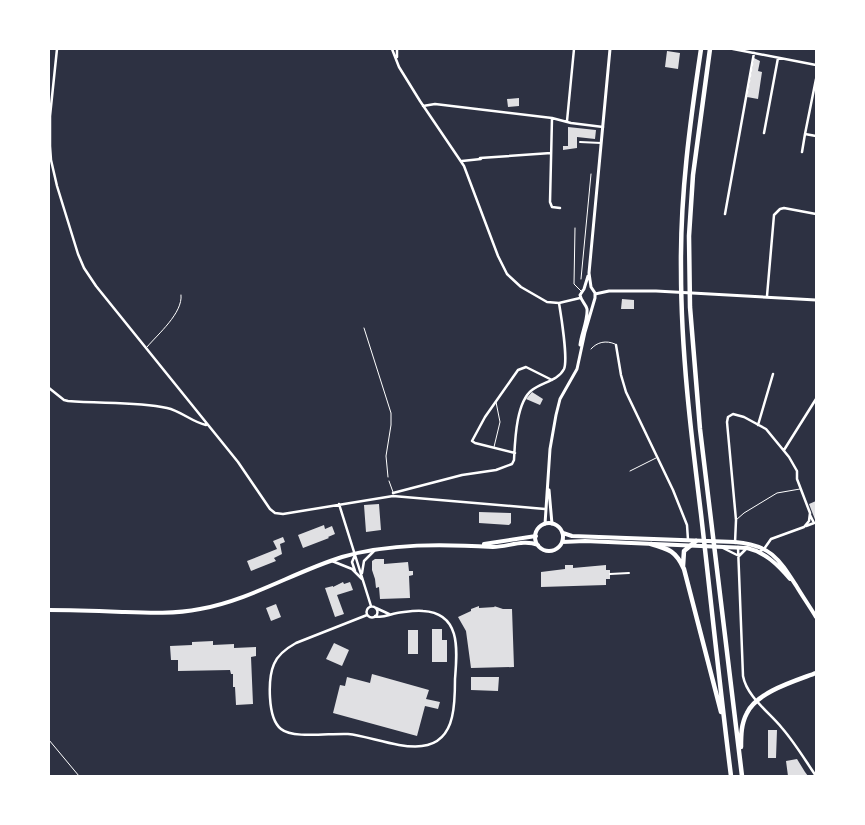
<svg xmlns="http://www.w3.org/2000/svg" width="865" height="825" font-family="Ubuntu,sans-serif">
  <rect width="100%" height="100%" fill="#2d3142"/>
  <path fill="#e0e0e3" d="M667,51l13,2 -2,16 -13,-2z
    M754,58l6,3 -2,10 4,1 -4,27 -11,-2z
    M519,98v8l-11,1 -1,-8z
    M568,127l28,3 -1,9 -18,-2v11l-14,2v-4h5z
    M622,299l12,1v9h-13z
    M532,392l11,7 -3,6 -14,-6z
    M816,501v21l-7,-18z
    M379,504l2,26 -15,2 -2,-27z
    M479,512l32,1v10l-2,2 -30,-2z
    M324,525l1,4 7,-3 3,8 -7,3 1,1 -26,10 -5,-13z
    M283,537l2,5 -5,2 2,10 -8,4 2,3 -25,10 -4,-10 30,-12 -4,-8z
    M375,559h9v5l24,-2 1,9h4v4l-4,1 1,22 -30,1 -1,-12 -3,1 -1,-9 -3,-9v-9z
    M565,565h8v3l33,-3v5h4v9h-4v6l-65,2v-15l24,-3z
    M343,582l1,2 6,-2 3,8 -16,5 7,19 -9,3 -10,-29 8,-2v1z
    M276,604l5,13 -10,4 -5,-13z
    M479,606v2l16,-1 -1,-1 9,3h9l2,58 -43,1 -5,-37 -8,-14 13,-6v-2z
    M432,629h10v11h5v22h-15z
    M408,630h10v24h-10z
    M213,641v4l21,-1v4l22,-1v9l-5,1 2,47 -17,1 -1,-18h-2v-13h-2l-1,-4 -52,1v-11h-7l-1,-14 22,-1v-3z
    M334,643l15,7 -7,16 -16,-7z
    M372,674l57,16 -3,9 14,3 -2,7 -13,-3 -8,30 -84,-23 7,-28 5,1 2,-9 23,6z
    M471,677h28l-1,14 -27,-1z
    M768,730h9l-1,28h-8z
    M797,759l8,13 3,4h-20l-2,-15z"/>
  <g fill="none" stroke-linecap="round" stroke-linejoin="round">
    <path stroke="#fff" stroke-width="1" d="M581,279l10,-105
      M364,328l27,85v12l-5,31 2,21
      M49,740l30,36"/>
    <path stroke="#fff" stroke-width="1" d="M575,228l-1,56 7,7
      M147,347c11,-13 36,-34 34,-52
      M591,349c6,-7 15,-9 24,-5
      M494,447l6,-25 -4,-20
      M630,471l26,-13
      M389,481l4,11
      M736,520l8,-7 33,-20 23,-4"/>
    <path stroke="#fff" stroke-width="2" d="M580,142l21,1
      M610,574l19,-1"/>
    <path stroke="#fff" stroke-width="2.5" d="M57,49l-7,67v30l1,14 6,26 21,68 6,14 12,18 142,176 32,47 5,4 8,1 110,-18 152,13
      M392,49l7,18 21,34 44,65 34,90 9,18 14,13 26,15 12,1 21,-5
      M733,49l83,16
      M397,57v-8
      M816,79l-11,55 11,2
      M423,106l12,-2 117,14 19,5 32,4
      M552,118l-2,84 2,5 8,1
      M567,121l7,-72
      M764,133l14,-75
      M802,152l3,-18
      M462,161l19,-2 -1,-1 71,-5
      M725,214l29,-161
      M767,296l7,-81 6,-6 4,-1 32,6
      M616,345l5,30 5,17 47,98 14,35 1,15
      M49,388l15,12 4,1c33,3 67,0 99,7 14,3 25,14 39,17
      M758,425l15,-51
      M784,450l32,-51
      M515,453l-40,-10 -3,-2 13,-24 33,-47 8,-3 26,13
      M393,493l69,-18 34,-5 16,-6 2,-4c1,-19 2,-58 18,-70 10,-8 26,-9 32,-21 4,-9 -3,-54 -5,-66
      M339,504l32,102
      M806,526l8,-3 -4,-8
      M735,543l1,-23 -9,-98 1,-5 5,-3 11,3 22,12 23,28 8,14v8l13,34 -1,8 -5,6 -33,12 -7,10 -5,3
      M738,547l5,129c4,21 26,36 39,52 13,15 23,32 34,48
      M723,548l16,8 8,-8
      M355,555l-3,7 3,9
      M332,561l20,8 10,10
      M362,573l2,-12 10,-10
      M366.5 612a5.5 5.5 0 1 1 11 0a5.5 5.5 0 1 1-11 0Z
      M376,608l13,6
      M367,615l-71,28c-9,5 -18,11 -22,21 -6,14 -7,54 7,65 12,10 49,4 67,5 33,3 92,35 104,-17 3,-12 3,-25 3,-38 2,-27 7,-66 -32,-68 -8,-1 -17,1 -26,2 -8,1 -14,6 -22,3"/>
    <path stroke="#fff" stroke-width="3" d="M595,294l14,-3h47l160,9
      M580,345c1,-11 8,-25 7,-36 -1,-5 -6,-8 -7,-14l4,-6 4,-13
      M549,490l3,34
      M545,524l5,-75 6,-34 4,-16 17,-30 8,-37 10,-34v-5l-4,-6 -2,-14 21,-224"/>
    <path stroke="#fff" stroke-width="4" d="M535 537a14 14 0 1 1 28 0a14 14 0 1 1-28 0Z
      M563,533l9,3 163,6c36,3 44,17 62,45 6,10 13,20 19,30
      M562,542l23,-1 162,7c18,4 31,17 43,31
      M484,544l52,-8
      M49,610c25,0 50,1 76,2 25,1 50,2 75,-3 50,-9 94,-37 142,-52 48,-14 102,-13 151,-10 15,0 30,-8 45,-2"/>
    <path stroke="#fff" stroke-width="4.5" d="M701,49c-11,73 -21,147 -20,221 0,82 10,163 20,244 10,87 19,175 30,262
      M710,49l-17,126 -4,61 1,71 10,122 42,347
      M651,544c18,5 25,7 33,25l37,143
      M683,566l1,-15 12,-10
      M741,747c0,-11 0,-23 6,-34 10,-21 48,-32 69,-40"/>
  </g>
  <rect width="865" height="825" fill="none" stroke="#ffffff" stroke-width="100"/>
</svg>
